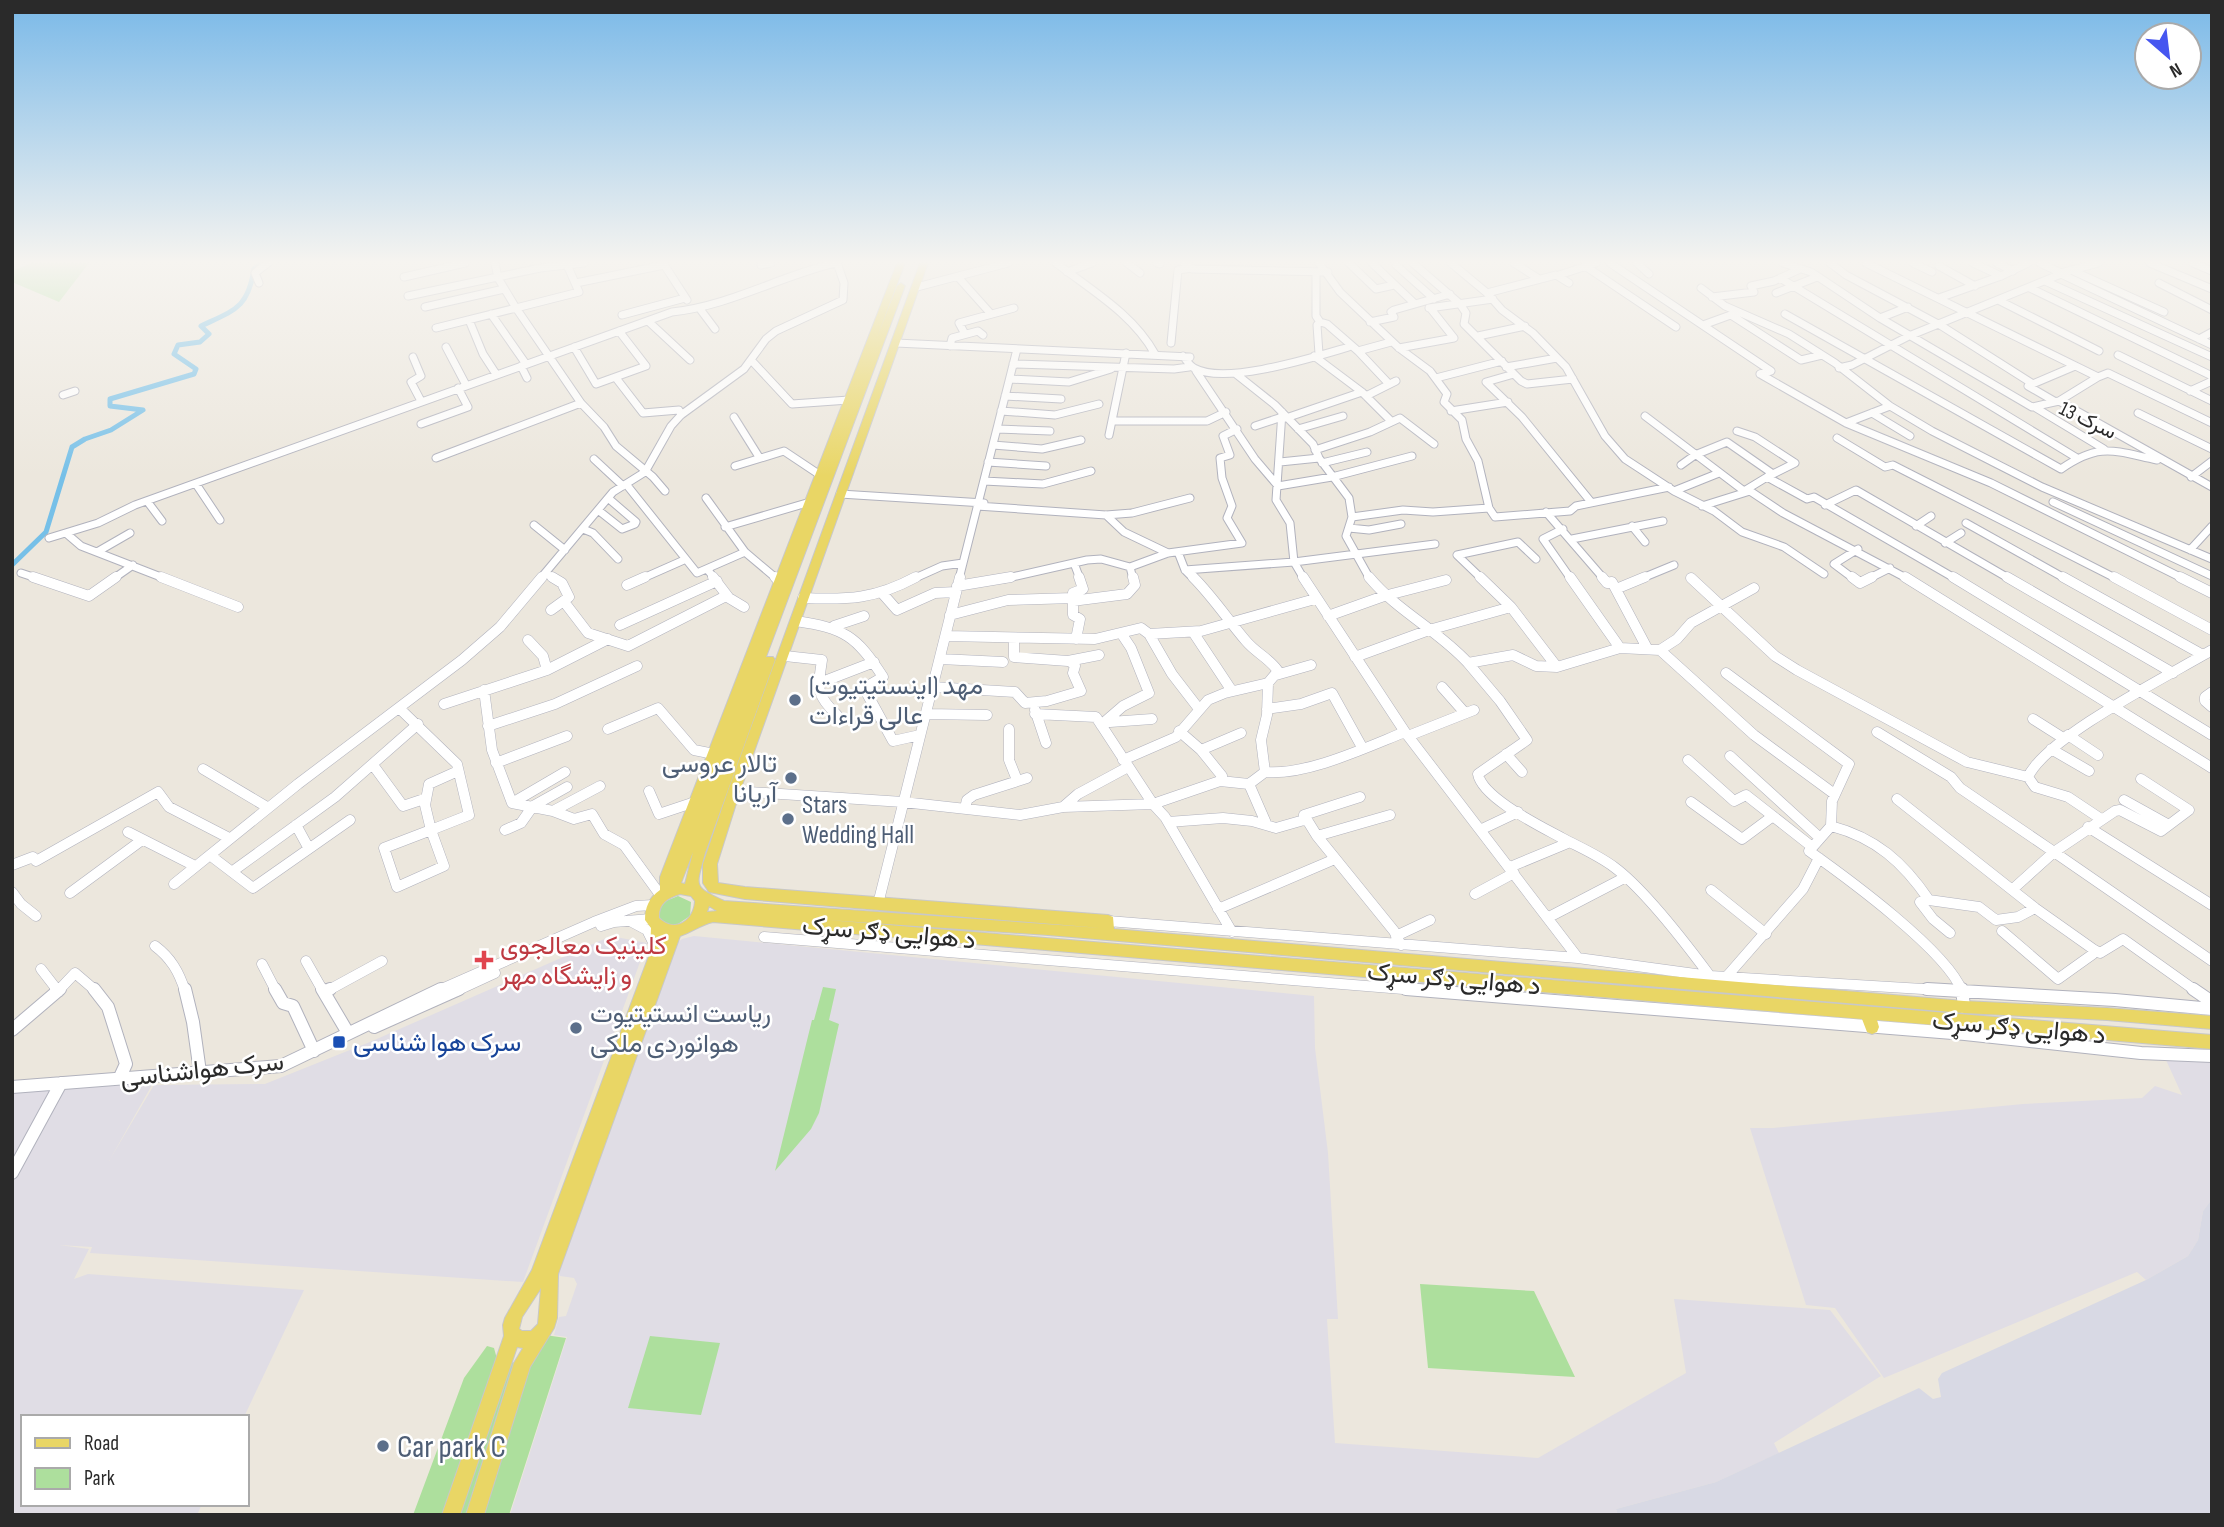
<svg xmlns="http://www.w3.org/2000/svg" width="2224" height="1527" font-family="'Sofia Sans Condensed',Vazirmatn,sans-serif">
  <rect width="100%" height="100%" fill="#ece7dd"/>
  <path fill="#e0dde5" d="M611,936l36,7 -124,339 -433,-29 2,-6 -33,-2 30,4 -15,30 14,-5 216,16 -60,127h-221v87h179l-5,11h-185v-434l149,-12 -52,92 45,-76 111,-1 105,-42z
    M694,936l620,60 1,52 13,105 10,166h-11l8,124 203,15 148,-85 -12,-74 156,11 51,66 -107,67 5,10 -63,29 -100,27 2,6h-1108l57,-178 -13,-2 5,-18 7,-1 11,-32 -3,-6 -14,-2 -5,-6 117,-323 10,-8z
    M2166,1060l46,1v138l-9,12 -5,29 -10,16 -42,24 -9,-8 -253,106 -49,-70 -29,-3 -56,-177h23l250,-24 119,-6 13,-12 27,9z"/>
  <path fill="#d8d9e4" d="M2212,1199v316h-594l-2,-6 100,-27 203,-94 14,11 8,-2 -3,-18 4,-6 204,-93 42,-24 10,-16 5,-29z"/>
  <path fill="#addf9d" d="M31,263h58l-30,39 -47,-20v-11z
    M678,896l13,6 -1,14 -15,10 -16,-4 -1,-14 3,-5z
    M823,987l13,2 -7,31 10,4 -20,89 -8,16 -36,42 37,-151h2z
    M1420,1284l114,7 41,86 -147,-9z
    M545,1335l21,3 -57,177h-32l47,-152z
    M650,1336l70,7 -19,72 -73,-7z
    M487,1346l7,2 3,11 -53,156h-31l51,-137z
    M507,1362l12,1 -49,152h-14z"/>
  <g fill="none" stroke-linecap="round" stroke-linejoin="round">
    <path stroke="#76c0e8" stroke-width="5" d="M12,565l34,-33 26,-85 13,-8 26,-9 32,-20 -33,-4v-7l84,-25 2,-5 -22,-15 4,-9 22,-3 9,-8 -8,-8c34,-16 47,-18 53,-57l8,-6"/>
    <defs>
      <path id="minor-far2" d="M663,263l24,37
        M1056,263c35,27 77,51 99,91
        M1127,263l13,10
        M1157,263l3,1
        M1184,263l8,6 136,3
        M1319,263l21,29 59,56 31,23 17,23 -3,8 18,18 4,19 12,22 11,47 6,9 75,-6 6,-5 93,-19
        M1349,263l27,26 18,-4
        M1372,263l42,40
        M1413,263l47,41 6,9 -2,11 57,57 6,3 46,-5
        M1451,263l36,30 15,17 31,23 33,34 39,69 20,23 49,32 40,20 28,21 42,15 40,27
        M1514,263l25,16
        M1610,263l161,108 -11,3
        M1637,263l12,11
        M1783,263l28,9 69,46 152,89 27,-6 153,86
        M1830,263l16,12 94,50 93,59
        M1866,263l232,114 -39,24
        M1913,263l19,9
        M1973,263l28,13
        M1997,263l16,8
        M2040,263l21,10 37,-10
        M2150,263l62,26
        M2193,263l19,8
        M761,265l10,-2
        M1396,265l38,34
        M1585,266l91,61
        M1939,266l36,20
        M568,267l11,25 -63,16 65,95 23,24 12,19 37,31 12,14
        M2071,270l93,42
        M1067,272l25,-9
        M1316,273v43l4,6
        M2061,274l151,71
        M1559,275l37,-12
        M404,277l61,-14
        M958,277l33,37
        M1780,278l297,180
        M2045,281l167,76
        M259,283l-4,-10 13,-10
        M576,283l88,-18
        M2159,283l53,27
        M917,287l91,-24
        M1701,288l24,18 64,28 46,29 55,43 42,25 110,56 170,72
        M2030,288l182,88
        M1487,293l69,-18 13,8
        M1776,293l41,-16
        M408,296l132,-28 44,-5
        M1712,297l42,-5 -3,-6 23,-5 26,-12
        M1939,298l62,-22 27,-13
        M2000,301l99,50
        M425,307l79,-18
        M1429,308l64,-9
        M700,309l15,20
        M491,314l35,50
        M1785,314l276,155c39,-27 53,-18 96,-9
        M622,315l63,-17
        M1731,315l70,45 21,-5
        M1880,318l28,-11
        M469,320l14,34 13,20
        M648,321l42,39
        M1370,322l24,-5 -3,-5 3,-2 56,-16
        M1703,325l33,-12
        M436,328l80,-20 -18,-30 -3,-15
        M965,334l-6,-11 55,-15
        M1478,336l47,-10
        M2199,339l13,-7
        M896,343l294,14
        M1171,343l7,-73 14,-2
        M950,346l2,-8 26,-7 5,4
        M446,347l20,38
        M574,347l22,37 50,-18 -27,-35
        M1399,348l55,-10 -23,-29
        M1358,351l31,33
        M1319,354l-2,-29 3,-3 7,2 31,27 33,-9
        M2118,355l94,46
        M1183,356c3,4 7,10 11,12 32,18 123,-12 158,-22
        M1314,356l48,36 29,29
        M413,357l8,19 -10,6 10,19
        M752,361l40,43 57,-4
        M1013,364l161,5 15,-2
        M521,366l6,12
        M1506,367l51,-9
        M1839,368l13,-3 57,-29 152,-62
        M1196,371l59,88 23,27 54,-9 80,-21
        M1236,374l39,31 38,39 6,14 30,40 3,19 -6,19 24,43
        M1514,374l-28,8 36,35 69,85
        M1760,374l86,49 145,60 193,96
        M2098,377l10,-4 104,50
        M616,378l27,35 36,-3 2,5
        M1436,378l66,-17
        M1010,379l59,3 42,-13
        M2190,391l22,-10
        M63,395l12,-4
        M1005,396l56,3
        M1366,396l30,-15
        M2054,401l-26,-15 47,-20
        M2036,408l68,41
        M1001,411l54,4 44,-11
        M1451,411l57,-9
        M1282,412l-6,88 14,23 4,39 10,17
        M1872,413l38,23
        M2138,413l74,36
        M1645,416l99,75 23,-14
        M734,417l25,40
        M1286,418l76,-26
        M1113,421h94l19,-9
        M1846,423l44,-17
        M421,424l47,-17 -10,-19
        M1255,426l24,-8
        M997,429l53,2
        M1298,429l45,-13
        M1737,431l18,6 40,26
        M1109,435l17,-82
        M1837,438l48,29 8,-2 224,114
        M993,445l49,4 39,-9
        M1315,450l55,-18 30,-14 34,26
        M436,458l145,-55
        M594,459l29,27
        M988,462l58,4
        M1280,462l39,-4
        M1322,463l45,-11
        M1795,463l-28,14 40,22 7,-2 142,82
        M1681,465l14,-10 32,-13 46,32
        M735,466l49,-15 36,24
        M2191,477l21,-16
        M984,481l59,3 48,-13
        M196,484l24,36
        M626,484l71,89 48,-21
        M1674,491l45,-18
        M840,494l144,9
        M706,498l39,54 32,27
        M147,501l15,20
        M2053,502l159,74
        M1825,505l31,-15 154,89
        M977,506l129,9 26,-2 58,-15
        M1702,506l48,-15 33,22 125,66
        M598,510l24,19 13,-5 1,-2 -28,-24
        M1546,512l58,67
        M1106,515l18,17 44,21
        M1352,517l51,-7 30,2 56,-4
        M1966,523l100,56
        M534,525l31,25
        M1632,526l13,16
        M1916,526l15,-10
        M725,527l85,-25
        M1349,528l20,2 32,-6
        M583,529l10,4 25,26
        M1563,529l-20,10 28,40
        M67,534l14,12 85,33
        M49,538l49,-15 37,-18 537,-193c57,-6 108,-36 163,-49
        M1572,539l91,-18
        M1945,543l16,-10
        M2190,550l22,-24
        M97,552l33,-19
        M1178,552l7,18 9,9
        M1074,563l6,16
        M1130,567l38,-14 74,-10 -15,-25 5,-12 -10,-28 -2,-20 10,-3 -7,-19 14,-7
        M1130,567l3,12
        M707,569l8,10
        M1185,570l109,-8 141,-18
        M21,573l18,6
        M545,573l10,6
        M113,579l20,-14
        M540,579l73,-87 32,-20 26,-46 10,-11 63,-46 22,-30 10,-8 67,-31 1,-17 -7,-20
        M641,579l43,-19
        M913,579l29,-13 21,-3
        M959,579l58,-230
        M1003,579l84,-19 14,-1 29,8
        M1482,579l-25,-24 61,-13 18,17
        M1640,579l34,-14
        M1854,579l-20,-15 24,-15
        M1868,579l22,-11"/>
      <path id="minor-far1" d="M33,577l56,19 27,-19
        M161,577l77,30
        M713,577l16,21 15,9
        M775,577l3,3
        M1193,577c20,20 35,43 53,64 10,12 23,17 32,30l-10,12 -1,32 -6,25 4,32
        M1303,577l102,155 173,226
        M1369,577c29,35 69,53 99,86l45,-8 23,11 21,1 63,-19 40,2
        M1480,577l31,30
        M1570,577l50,71
        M1602,577l5,6 5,-1 35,66
        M1852,577l8,6 12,-6
        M1905,577l307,191
        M1953,577l259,158
        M2007,577l166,96
        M2063,577l140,78
        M2114,577l98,53
        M2180,577l32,16
        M1691,578l84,78 22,14 170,92 61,15
        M627,585l18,-8
        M957,586l54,-9
        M1754,588l-63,35 -14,16 -17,11 94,85 79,58
        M1616,589l29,-12
        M882,593l15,17 38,-17 21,-1
        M803,598c46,2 72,1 113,-21
        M1072,601l55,-7 8,-9 -2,-8
        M565,603l23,30 40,13 98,-50
        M551,610l18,-13 -7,-14 -10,-6
        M950,615l58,-15 65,-2
        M1328,616l56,-20 62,-16
        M796,621c48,7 61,15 87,56l-19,11 29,53 27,-6
        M620,625l97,-44
        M834,626l30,-10
        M1193,632l39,59
        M1149,634l52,-3 114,-32
        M946,636l149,3 46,-11 8,6 23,40 27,35
        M1014,638v19l54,4 31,-6
        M1076,639l4,-20 -7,-4v-22l10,-4 -4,-12
        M528,640l15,16 4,14
        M785,656l37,4c-4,28 -7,34 15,55
        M1355,657l74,-27 82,-23 46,60
        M940,659l63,3
        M1468,663l32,38 27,39 -49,34c4,24 64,53 84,64 17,9 36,17 52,29 30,22 73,78 96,109
        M1726,673l123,91 -17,37 -1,25 -22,25c38,27 138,100 153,140
        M1276,675l35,-10
        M817,684l57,-22
        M932,687l83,5 10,11 22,-2 34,-10 -8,-18 2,-7 -4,-4
        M1442,687l23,26
        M484,690l8,60 20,53 41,8 21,8 18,-5 12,20 20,11 37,51
        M2212,692l-7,5v4l7,6
        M444,704l103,-34 61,-31
        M399,708l58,56 12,51 -38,15
        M1267,709l34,-5 31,-11 31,56
        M1035,710l11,33
        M926,714l61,1
        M1035,714l61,3 57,87 12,13 67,115
        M2033,719l30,19
        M1110,722l42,-3
        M1101,725l22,-19 26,-13 -18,-45 -10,-15
        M488,726l67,-22 82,-38
        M608,729l50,-21 36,42 20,4
        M1009,729v31l8,20
        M1179,731l22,19 21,26 -2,5
        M1877,732l74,45 9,11 94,64 -41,37
        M2068,735l30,20
        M1408,736l66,-26
        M2051,749l38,22
        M1201,750l40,-17
        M1506,754l16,18
        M1730,756l90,82
        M1123,760l53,-23 32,-37 17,-7 43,-10
        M1688,760l46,41 12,-6 65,51
        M496,763l71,-27
        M373,765l30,41 21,-7
        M203,769l64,38
        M1265,772c41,4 102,-25 140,-40
        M2141,779l48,31 -28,21 -41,-21 -5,1 -61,41 158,109
        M1249,784l17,39
        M649,791l10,23 36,-12
        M734,791l169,11 117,13 43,-8 90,-3 67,-23 29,3 16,-12
        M1897,799l138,109 58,41 7,4 23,-14 73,52
        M2124,800l45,25
        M1691,802l51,37 31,-23
        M512,803l53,-31
        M1063,807l15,-13 50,-27
        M965,808l2,-8 7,-5 53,-17
        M553,811l47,-25
        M1304,815l13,21 77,95 7,14
        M2101,819l-33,-22 -33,-10 -7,-10c18,-40 142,-102 184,-127
        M1168,822l55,-4 29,3 24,7 28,-8v-5l56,-18
        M296,825l12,22
        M1831,826c45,12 72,36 98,74l-9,2 13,17 17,14
        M2088,827l124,78
        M431,830l13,36 -47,21 -13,-39z
        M431,830l-6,-25 4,-21 29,-13
        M505,830l16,-7 12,-17 34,-19
        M1480,830l38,-18
        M128,832l67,34
        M1317,836l73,-21
        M211,856l42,32 97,-68
        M36,861l122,-69 11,15 60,31
        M12,865l21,-8
        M1510,867l58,-24
        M233,871l102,-74 83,-73
        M174,884l124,-100 164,-124 38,-33 42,-50
        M1711,890l55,44
        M12,892l9,12 15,12
        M70,893l72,-53
        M1475,894l39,-21
        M1929,900l50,7 17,13 22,-3 17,-9
        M878,904l82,-327
        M1218,909l117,-50
        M1549,917l77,-40
        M1108,921l470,37 132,18 246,15
        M632,922l15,8 7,14
        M601,926l13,-4 37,-3
        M2002,931l56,48 35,-25v-5
        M1396,936l34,-16
        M764,937l664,54
        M155,946c16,12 24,26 30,45
        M306,961l17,30
        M262,964l14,27
        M41,969l17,22
        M1728,975l75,-86 16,-31
        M58,991l17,-18 21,18
        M327,991l55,-30
        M437,991l157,-69 42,-16 17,-1
        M456,991l39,-18"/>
      <path id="minor" d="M56,989l2,2
        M94,989l14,18 18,57 -6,13
        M185,989l8,33 7,50
        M275,989l8,14 10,3 21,45
        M322,989l26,44
        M1406,989l559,45 176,19 71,3
        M1927,989l188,11 97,9
        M1962,989l2,18
        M2193,989l19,13
        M324,992l6,-3
        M374,1027l85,-38
        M12,1030l48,-41
        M12,1087l269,-21 160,-77
        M12,1173l49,-90"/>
      <path id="major" d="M897,263h8l-29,77 21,-54 4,-3 4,3 -139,371h7l2,3 -70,193c-9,34 -13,33 19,48l377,27 -356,-29 -36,-7 -6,-9v-19l25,-73 192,-528h8l-188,528 -23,73 1,19 27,4 363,28 5,2 1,12 850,72 143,7 105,8v13l-105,-9 -143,-7 -916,-78 -220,-15 1384,115v14l-335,-29 2,7 -2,5 -5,2 -5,-2 -5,-13 -1149,-97c-13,3 -21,10 -33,14l-122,338 -1,44 -3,10 -24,39 -46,148h-18l48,-152 9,-15 -6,-1 -57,168h-18l62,-179 -1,-11 2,-7 27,-48 118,-317 1,-25 -6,-8c0,-13 4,-22 15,-30v-13zM693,852l-8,32 -4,-1zM680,894l11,2 4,5c-1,21 -21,32 -36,17 -1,-14 8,-20 21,-24zM709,906l8,5 -10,1zM541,1288l-3,36 -7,7h-9l-3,-2 3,-12z"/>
    </defs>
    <use href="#minor-far2" stroke="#b1b2bd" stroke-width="9"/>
    <use href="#minor-far1" stroke="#b1b2bd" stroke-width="11"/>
    <use href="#minor" stroke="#b1b2bd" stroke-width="14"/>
    <use href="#major" stroke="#c8c8c8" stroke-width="2"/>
    <use href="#minor-far2" stroke="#fff" stroke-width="7"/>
    <use href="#minor-far1" stroke="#fff" stroke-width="10"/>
    <use href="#minor" stroke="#fff" stroke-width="12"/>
    <use href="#major" fill="#e9d665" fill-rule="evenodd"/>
  </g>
  <linearGradient id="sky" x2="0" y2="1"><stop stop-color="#7ab9e8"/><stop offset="0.55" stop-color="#f6f4f0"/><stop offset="1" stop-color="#f6f4f0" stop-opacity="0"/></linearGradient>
  <rect width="2224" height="476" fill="url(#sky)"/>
  <g fill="#5c6f8a" stroke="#fff" stroke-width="2.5">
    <circle cx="795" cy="700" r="7"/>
    <circle cx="791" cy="778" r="7"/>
    <circle cx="788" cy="819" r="7"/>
    <circle cx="576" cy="1028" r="7"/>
    <circle cx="383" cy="1446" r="7"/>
  </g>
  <path fill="#e0444e" stroke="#fff" stroke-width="2.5" d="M480.5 949.5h7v7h7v7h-7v7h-7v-7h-7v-7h7z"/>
  <rect fill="#1a4fb4" stroke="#fff" stroke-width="2.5" x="332" y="1035" width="14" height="14" rx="3.5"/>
  <g text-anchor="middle" stroke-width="5" stroke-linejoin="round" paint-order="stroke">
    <g font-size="21" fill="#2a2a2a" stroke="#fff">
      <text transform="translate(2088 420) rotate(26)" y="7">سرک 13</text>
    </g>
    <g font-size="26" fill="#4e5e75" stroke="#fff" text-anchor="start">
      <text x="809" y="694">مهد (اینستیتیوت)<tspan x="809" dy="30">عالی قراءات</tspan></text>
      <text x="777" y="772" text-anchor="end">تالار عروسی<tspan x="777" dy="30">آریانا</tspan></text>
      <text x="802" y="813">Stars<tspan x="802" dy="30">Wedding Hall</tspan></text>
      <text x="590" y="1022">ریاست انستیتیوت<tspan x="590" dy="30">هوانوردی ملکی</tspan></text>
    </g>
    <g font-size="26" fill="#2a2a2a" stroke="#fff">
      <text transform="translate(889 932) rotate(5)" y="9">د هوایی ډګر سړک</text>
      <text transform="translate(1454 978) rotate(5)" y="9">د هوایی ډګر سړک</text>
      <text transform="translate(2019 1027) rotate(5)" y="9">د هوایی ډګر سړک</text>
      <text transform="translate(202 1069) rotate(-6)" y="9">سرک هواشناسی</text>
    </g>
    <g font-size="26" fill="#be3a42" stroke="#fff" text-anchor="start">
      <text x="500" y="954">کلینیک معالجوی<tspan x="500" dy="30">و زایشگاه مهر</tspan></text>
    </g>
    <g font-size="26" fill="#164399" stroke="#fff" text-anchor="start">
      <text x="353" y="1051">سرک هوا شناسی</text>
    </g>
    <g font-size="32" fill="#4e5e75" stroke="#fff" text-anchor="start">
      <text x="397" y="1457">Car park C</text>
    </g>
  </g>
  <rect width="2224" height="1527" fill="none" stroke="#2a2a2a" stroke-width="28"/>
  <rect x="21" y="1415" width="228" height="91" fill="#ffffff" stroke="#aaaaaa" stroke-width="2"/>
  <rect x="35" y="1438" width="35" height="10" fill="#e9d665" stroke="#aaaaaa" stroke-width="2"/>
  <text x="84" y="1450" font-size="21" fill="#2a2a2a">Road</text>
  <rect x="35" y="1468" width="35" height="21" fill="#addf9d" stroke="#aaaaaa" stroke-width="2"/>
  <text x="84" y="1485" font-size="21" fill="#2a2a2a">Park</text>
  <g transform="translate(2168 56) rotate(152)"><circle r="33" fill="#ffffff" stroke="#aaaaaa" stroke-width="2"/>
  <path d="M0-5L12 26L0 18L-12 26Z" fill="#4656f0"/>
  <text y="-10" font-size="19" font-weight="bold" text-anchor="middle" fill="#2a2a2a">N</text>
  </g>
</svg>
